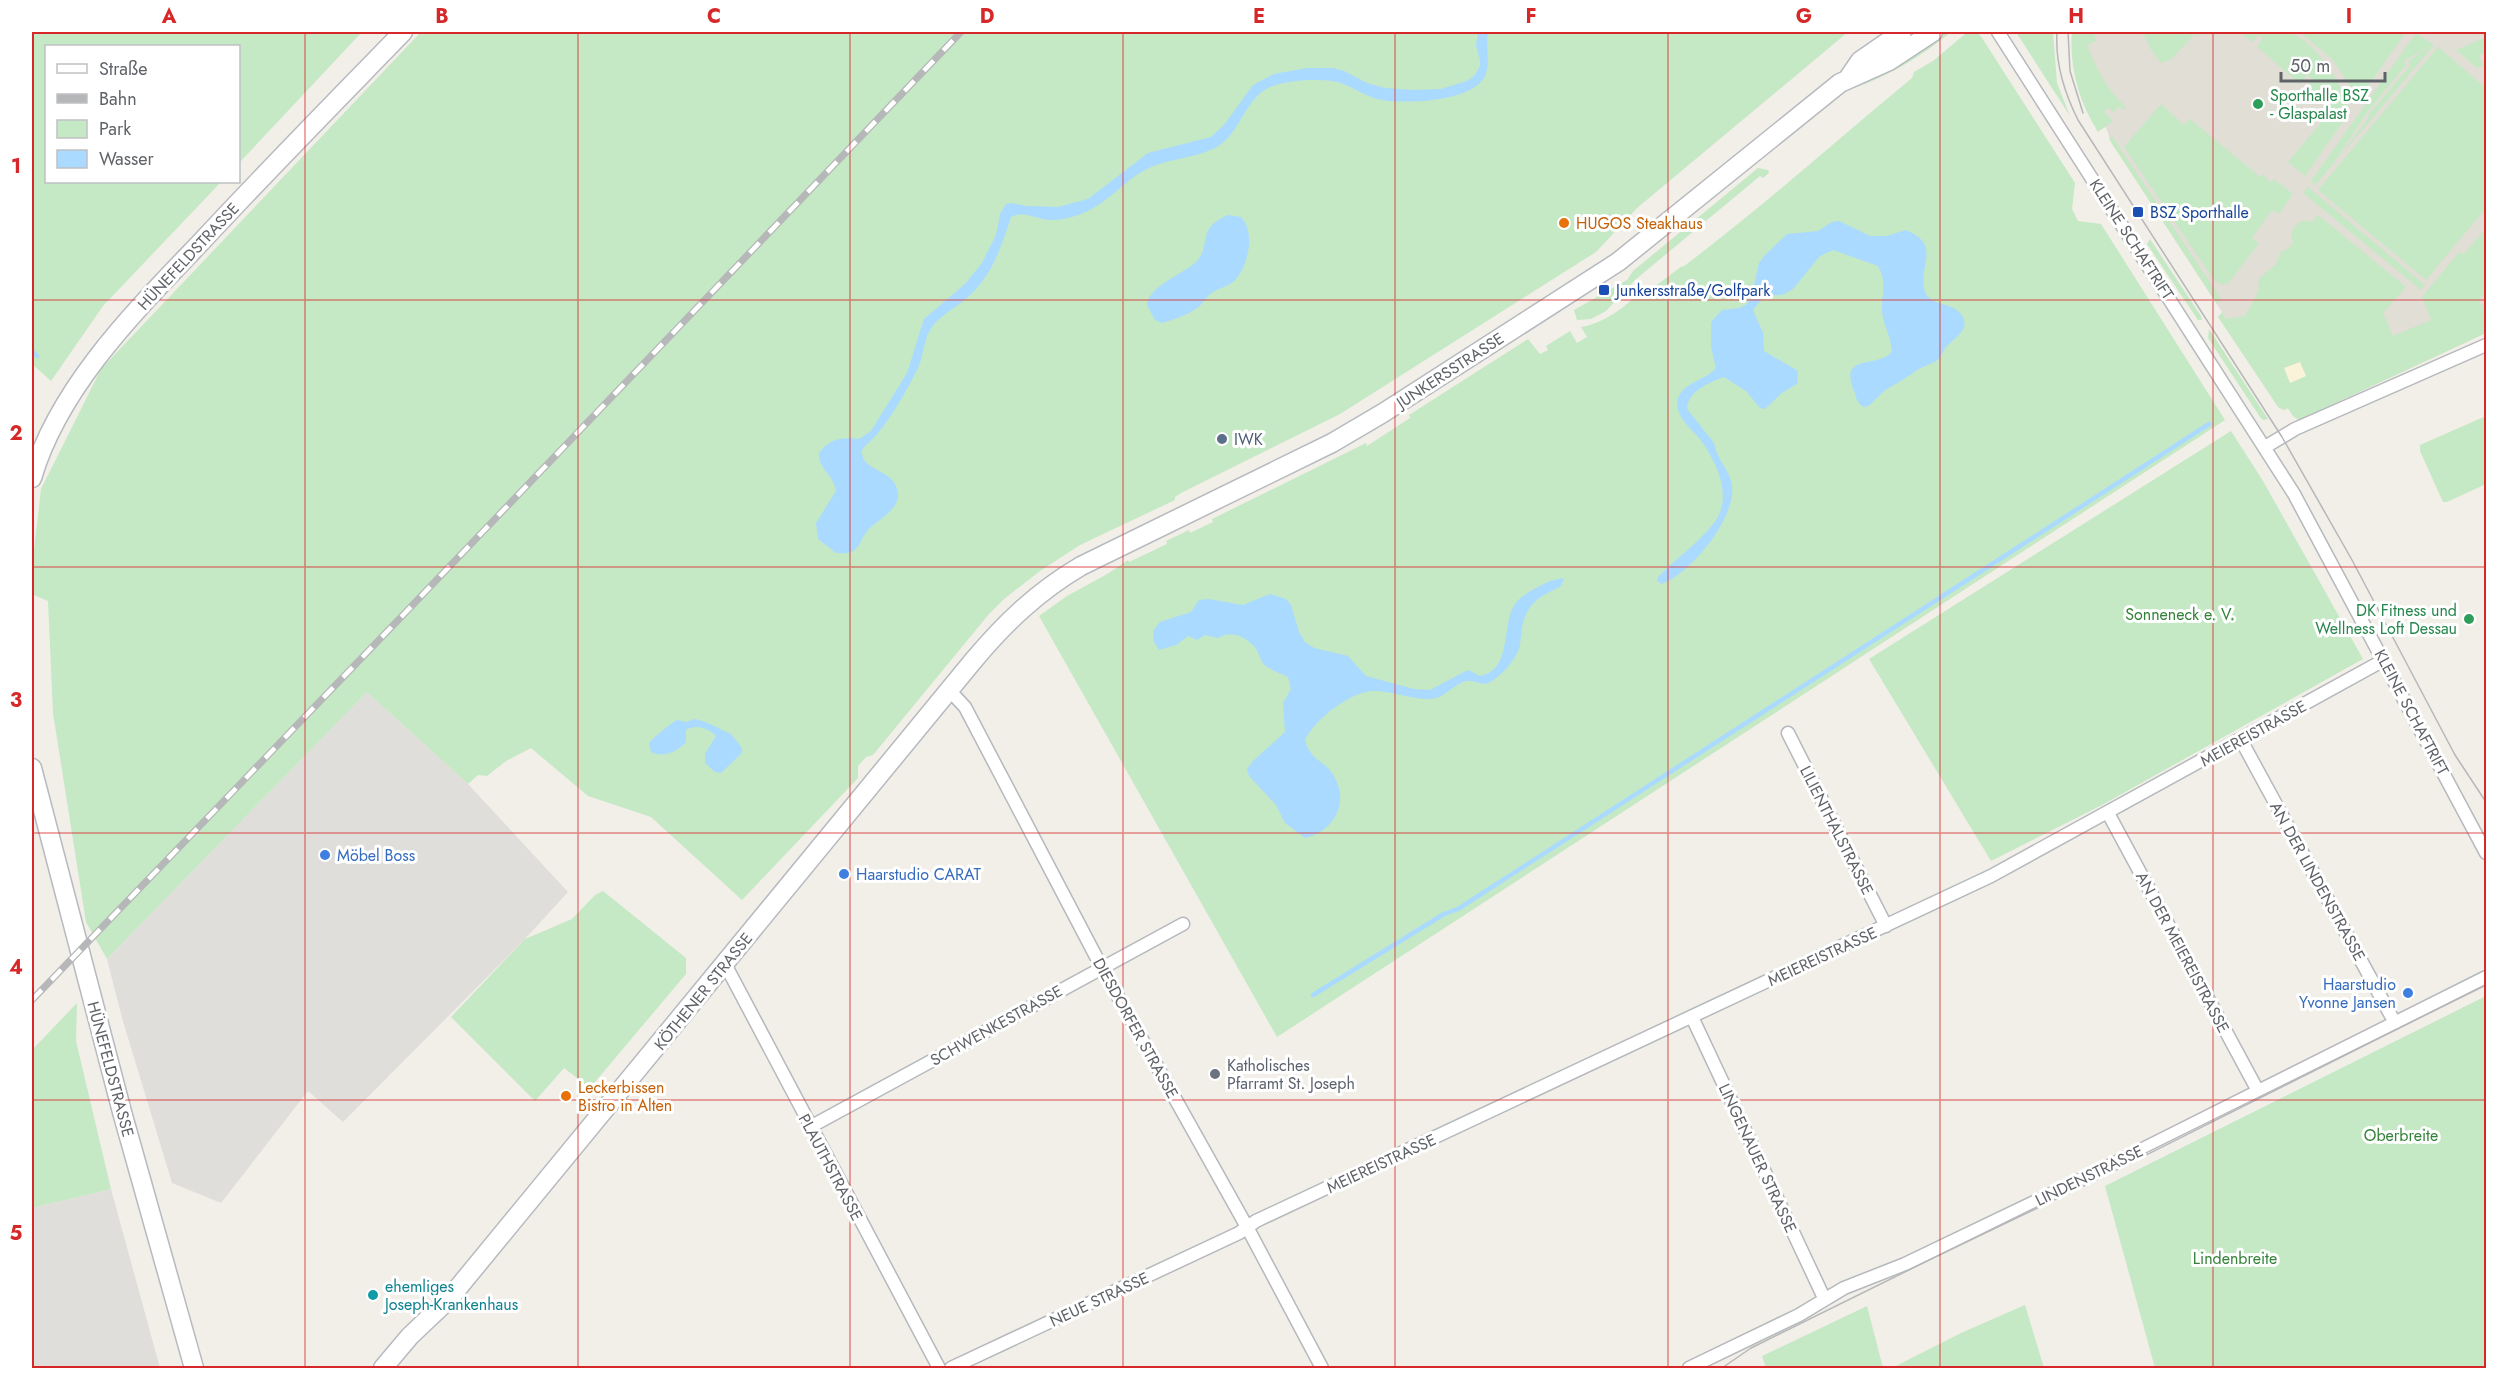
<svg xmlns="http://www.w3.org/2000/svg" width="2518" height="1400" font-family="Jost,sans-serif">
  <rect width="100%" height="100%" fill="#f1efe8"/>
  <path fill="#e0deda" d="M367,692l101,92 100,108 -43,47 -182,183 -35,-31 -87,112 -49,-20 -50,-165 -15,-59z
    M111,1189l49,179h-128v-160z"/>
  <path fill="#e1ded6" d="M2084,32h402v301l-187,87 -6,-4 -5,-8 -4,2 -6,-3 -56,-95 -111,-170 -5,-15 -5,2z"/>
  <path fill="#c5e8c5" d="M32,32h330l-123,131 -1,-117h-192v136h175l-118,124 -52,75 -19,-17z
    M421,32h1427l-211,176 -41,44 -256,162 -159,79 -6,4v3l-95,45 -40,26 -36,28 -15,15 -116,141 -7,2 -8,9v12l-116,122 -91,-83 -63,-21 -57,-48 -25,13 -19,15 -9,-1 -10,9 -101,-92 -260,267 -21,-37 -33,-209 -5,-112 -16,-7v-26l9,-79 60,-120z
    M1946,32h5c-29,24 -62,44 -97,56l77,-45z
    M1972,32l6,1 4,5 93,145 -3,26 6,12 23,3 124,196 -948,617 -238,-421 28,-20 42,-23 19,-13 1,2 38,-18 -1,-3 23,-11 1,3 23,-11 -1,-3 154,-76 1,3 43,-28 -1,-3 119,-76 12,15 8,-4 -2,-4 24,-15 7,12 10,-6 -6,-10c22,-3 46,-21 61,-37l3,4 37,-28 1,1c79,-60 153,-126 229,-189l2,-6 19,-11 32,-27z
    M2016,32h37l4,51 13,33z
    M2072,32h22l2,9 -9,4c9,23 20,45 39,62l-3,3 -4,-4 -5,6 -6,-5 -4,5 9,9 -15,11c-19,-30 -29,-65 -26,-100z
    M2142,32h69l-3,2 -14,1 -24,25 -9,3 -9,-12z
    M2239,32c15,-1 32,-3 47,0 27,4 60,55 63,81l-44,63 -17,-14 41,-49 -5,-5 2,-3 -20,-17 6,-9 -5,-4 -7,9 -43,-37 6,-9 -4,-3 -7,7z
    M2299,32h107l-43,61 -10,-3 -21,-31z
    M2416,33l18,12 -97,115 32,-43 -1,-2 42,-49 -1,-5 20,-15 -25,15 2,4 -38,46 -35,53 -18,21 -4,-4z
    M2486,37v15l-7,4 4,9 -6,3 -21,-18z
    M2438,47l48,41v120l-60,72 -108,-90z
    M2161,104l23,21 6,-6 70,58 3,-2 8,7 3,-3 19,15 -14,20 -7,-4 -20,28 7,5 -31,41h-8l-6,-4 -90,-133z
    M2112,136l104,155 5,8 -4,5 -106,-162 -2,-4z
    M1758,168l10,2 1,3 -6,5 -3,-2 -125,104 -29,31 -15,8 -14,1 -3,-10 53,-30 6,-9z
    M2308,187l117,98 -4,5 -118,-97z
    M2318,215l88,72 -23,26 10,23 38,-16 -9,-23 37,-45 5,2 22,-26v65l-5,4 -3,9 8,-3v30l-187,87 -6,-4 -5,-8 -4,2 -6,-3 -60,-90 4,-5 4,7 19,-3 13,-24 1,-13 18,-16 3,-11 8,-3 5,-7 -2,-9 5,-8 8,-5 8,2z
    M2150,239l51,77 1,4h-4l-51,-76z
    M2209,329l59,90 -5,1 -3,-3 -52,-79z
    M2486,416v68l-39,18h-4l-23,-51v-6z
    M2231,431l32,50 100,178 -261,146 -111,56 -122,-202z
    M603,891l83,67v16l-96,114 -26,-20 -29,33 -84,-84 74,-78 47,-20 23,-24z
    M2486,996v372h-331l-50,-182z
    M77,1003l-1,38 35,148 -79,19v-158z
    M2025,1305l19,63h-152l69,-35z
    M1867,1306l16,62h-117l-4,-12z"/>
  <path fill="#fbf3d9" d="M2300,362l6,14 -16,7 -6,-15z"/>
  <path fill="#aadaff" d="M1478,32h10c-3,14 3,31 -3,44 -13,26 -78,28 -103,24 -18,-3 -33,-17 -50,-19 -18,-2 -42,-1 -59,5 -29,10 -31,48 -58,62 -22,11 -48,10 -70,22 -24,13 -38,35 -67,45 -9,3 -18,5 -27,5 -13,0 -28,-10 -40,-3 -10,30 -19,59 -43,80 -12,11 -27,17 -36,30 -9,12 -8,30 -15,43 -9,18 -26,48 -39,63 -5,6 -11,10 -16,17 -2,19 25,19 33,34 11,22 -12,32 -25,44 -13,12 -7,28 -34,25l-18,-14 -2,-16 20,-32c-2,-16 -18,-22 -17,-38 12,-15 22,-16 40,-14l12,-8 36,-58 17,-54 41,-35 17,-21 14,-28 4,-21 6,-10 6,-1 15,3 31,1 30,-8 60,-46 63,-16 13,-12 29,-40 21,-11 33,-6h26l11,3 23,12 18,5 28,2 28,-1 26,-8 8,-6 5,-9v-6l-4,-14z
    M1228,215l13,2c14,15 8,45 -4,61 -6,8 -16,9 -24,14 -7,4 -10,12 -16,16 -10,7 -24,12 -35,15l-7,-3 -8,-15c1,-18 35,-31 48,-42 18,-17 0,-35 33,-48z
    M1839,221l31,15h17l18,-6c36,14 15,31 19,58 3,19 26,13 36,25 14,17 -8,25 -16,37 -3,4 -3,8 -8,11 -6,4 -14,5 -20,10 -10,7 -17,11 -27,17 -8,4 -14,13 -21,18l-4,1c-8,-4 -7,-9 -10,-16 -16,-40 25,-21 38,-40 -1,-12 -6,-21 -9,-33 -4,-20 6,-32 -5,-52l-45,-16 -13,6 -27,33 -11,6 -18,1 -11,14 10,23 1,18 34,20 -1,13 -14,8 -18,17 -5,-1 -14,-17 -22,-14c-16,6 -36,14 -37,32l27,34c2,16 16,27 18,43 4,32 -41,87 -70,98l-5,-3 1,-4c18,-18 40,-34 56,-54 20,-26 2,-63 -15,-85 -9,-10 -25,-23 -21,-39 5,-17 27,-18 38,-31l-5,-20v-26l11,-12 18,-2 7,-4 4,-6 8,-35 5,-7 23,-22 31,-3 14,-9z
    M1564,578l-3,8c-11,6 -22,10 -30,20 -10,13 -9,25 -11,39 -3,14 -20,33 -32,38 -8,3 -14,-4 -22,-2 -14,4 -22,18 -37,18 -19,0 -37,-8 -55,-8 -23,0 -60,29 -69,49 5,21 20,20 29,36 16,27 -1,56 -29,62l-20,-15 -9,-18 -27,-29 -2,-7 5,-7 33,-30 -2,-29 8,-14 -3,-12c-7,-4 -16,-6 -22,-11 -5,-3 -6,-11 -10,-17 -9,-12 -24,-19 -38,-11l-13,-3 -8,5 -9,-4 -12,9 -17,5 -5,-8 -1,-11 7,-9 31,-10 8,-12 9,-1 35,6 27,-11 16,5 5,6 8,27 6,10 9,6 34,8 18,20 48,13 16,1 38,-20 12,6c33,-6 21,-52 35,-72 5,-7 15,-13 23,-17 8,-5 17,-8 26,-9z
    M695,719c14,3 24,10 36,15l11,14v5l-21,20 -6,-1 -10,-9v-9l11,-18c-8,-8 -19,-12 -30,-6v12c-9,10 -23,16 -35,10l-2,-9c4,-5 22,-20 28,-23l9,2z"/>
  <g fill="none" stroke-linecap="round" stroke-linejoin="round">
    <path stroke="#aadaff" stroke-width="4.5" d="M32,351l5,5
      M1313,995l131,-81 14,-5 751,-485"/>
    <defs>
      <path id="street" d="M1998,32l296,462 192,359
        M2265,447l30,-18 191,-84
        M949,690l16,17 137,261 145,259 75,141
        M1788,733l98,193
        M2241,740l154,283
        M2108,813l150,278
        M725,964l214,404
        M1692,1017l132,281
        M810,1127l373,-203
        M951,1368l288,-135 17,-12 735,-345 393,-216
        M1689,1368l110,-53 45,-27 61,-24 192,-92 389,-195"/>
      <path id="secondary" d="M1849,77l11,-16 42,-29
        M32,478c27,-92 105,-169 170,-237 66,-71 134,-140 201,-209
        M32,768l90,344 72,256
        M383,1368l27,-32 38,-36 525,-639c32,-38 64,-69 108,-95l251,-123 51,-30 235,-151 222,-179 49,-22 44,-29"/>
    </defs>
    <use href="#street" stroke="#b5b8bc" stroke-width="15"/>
    <use href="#secondary" stroke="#b6babf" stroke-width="21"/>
    <use href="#street" stroke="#fff" stroke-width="12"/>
    <use href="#secondary" stroke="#fff" stroke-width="18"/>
    <path stroke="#b6b7b8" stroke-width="1.5" d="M2057,32c-2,31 7,60 21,88l204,317 70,123 103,195 31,47
      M2068,32l2,39 13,42
      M1722,1368l29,-20 735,-363"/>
    <defs>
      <path id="rail" d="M32,1000l372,-386 557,-582"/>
    </defs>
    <use href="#rail" stroke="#b6b7b8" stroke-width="7"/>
    <use href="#rail" stroke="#fff" stroke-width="4.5" stroke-dasharray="14" stroke-linecap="butt"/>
  </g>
  <path fill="none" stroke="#d62828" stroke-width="1.5" stroke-opacity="0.55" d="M305,32v1336M578,32v1336M850,32v1336M1123,32v1336M1395,32v1336M1668,32v1336M1940,32v1336M2213,32v1336M32,300h2454M32,567h2454M32,833h2454M32,1100h2454"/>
  <g fill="#2e9e5b" stroke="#fff" stroke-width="2">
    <circle cx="2258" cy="104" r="6"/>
    <circle cx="2469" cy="619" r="6"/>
  </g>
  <g fill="#1a4fb4" stroke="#fff" stroke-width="2">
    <rect x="2132" y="206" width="12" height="12" rx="3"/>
    <rect x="1598" y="284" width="12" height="12" rx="3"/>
  </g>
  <g fill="#e8710a" stroke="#fff" stroke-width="2">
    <circle cx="1564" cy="223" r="6"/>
    <circle cx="566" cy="1096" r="6"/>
  </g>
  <circle fill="#5c6f8a" stroke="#fff" stroke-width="2" cx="1222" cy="439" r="6"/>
  <g fill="#3f7fe0" stroke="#fff" stroke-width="2">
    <circle cx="325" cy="855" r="6"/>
    <circle cx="844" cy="874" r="6"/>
    <circle cx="2408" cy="993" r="6"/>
  </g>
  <circle fill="#6b7280" stroke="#fff" stroke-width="2" cx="1215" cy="1074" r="6"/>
  <circle fill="#0f9aa8" stroke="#fff" stroke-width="2" cx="373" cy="1295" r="6"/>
  <g text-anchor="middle" stroke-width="6" stroke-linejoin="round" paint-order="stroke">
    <g font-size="16" fill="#27864d" stroke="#fff" text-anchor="start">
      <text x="2270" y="101">Sporthalle BSZ<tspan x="2270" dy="18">- Glaspalast</tspan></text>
      <text x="2457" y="616" text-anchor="end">DK Fitness und<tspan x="2457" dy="18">Wellness Loft Dessau</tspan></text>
    </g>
    <g font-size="16" fill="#164399" stroke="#fff" text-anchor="start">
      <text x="2150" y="218">BSZ Sporthalle</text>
      <text x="1616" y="296">Junkersstraße/Golfpark</text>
    </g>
    <g font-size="16" fill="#c56008" stroke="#fff" text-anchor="start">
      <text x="1576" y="229">HUGOS Steakhaus</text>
      <text x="578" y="1093">Leckerbissen<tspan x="578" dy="18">Bistro in Alten</tspan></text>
    </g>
    <g font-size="16" fill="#5f6368" stroke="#fff">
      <text transform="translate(2132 239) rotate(57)" y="6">KLEINE SCHAFTRIFT</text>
      <text transform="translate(188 256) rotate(-47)" y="6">HÜNEFELDSTRASSE</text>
      <text transform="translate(1450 370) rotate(-33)" y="6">JUNKERSSTRASSE</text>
      <text transform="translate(2412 712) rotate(62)" y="6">KLEINE SCHAFTRIFT</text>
      <text transform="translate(2253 733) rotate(-29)" y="6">MEIEREISTRASSE</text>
      <text transform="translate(1837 830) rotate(63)" y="6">LILIENTHALSTRASSE</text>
      <text transform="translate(2318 881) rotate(61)" y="6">AN DER LINDENSTRASSE</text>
      <text transform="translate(2183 952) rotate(62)" y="6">AN DER MEIEREISTRASSE</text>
      <text transform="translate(1822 956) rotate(-25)" y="6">MEIEREISTRASSE</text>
      <text transform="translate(703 991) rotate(-51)" y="6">KÖTHENER STRASSE</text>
      <text transform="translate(996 1025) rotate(-29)" y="6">SCHWENKESTRASSE</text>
      <text transform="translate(1136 1028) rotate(61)" y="6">DIESDORFER STRASSE</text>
      <text transform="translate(111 1069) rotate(75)" y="6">HÜNEFELDSTRASSE</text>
      <text transform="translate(1758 1158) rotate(65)" y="6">LINGENAUER STRASSE</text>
      <text transform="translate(1381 1163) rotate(-25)" y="6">MEIEREISTRASSE</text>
      <text transform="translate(831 1167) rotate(62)" y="6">PLAUTHSTRASSE</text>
      <text transform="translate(2089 1175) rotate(-26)" y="6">LINDENSTRASSE</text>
      <text transform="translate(1099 1299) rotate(-25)" y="6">NEUE STRASSE</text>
    </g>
    <g font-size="16" fill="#4e5e75" stroke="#fff" text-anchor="start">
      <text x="1234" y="445">IWK</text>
    </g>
    <g font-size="16" fill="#348238" stroke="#fff">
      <text x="2180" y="620">Sonneneck e. V.</text>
      <text x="2401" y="1141">Oberbreite</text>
      <text x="2235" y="1264">Lindenbreite</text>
    </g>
    <g font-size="16" fill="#366cbe" stroke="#fff" text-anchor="start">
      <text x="337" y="861">Möbel Boss</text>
      <text x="856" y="880">Haarstudio CARAT</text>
      <text x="2396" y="990" text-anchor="end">Haarstudio<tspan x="2396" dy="18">Yvonne Jansen</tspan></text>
    </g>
    <g font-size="16" fill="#5b616d" stroke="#fff" text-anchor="start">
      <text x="1227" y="1071">Katholisches<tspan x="1227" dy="18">Pfarramt St. Joseph</tspan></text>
    </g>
    <g font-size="16" fill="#0d838f" stroke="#fff" text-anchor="start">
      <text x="385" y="1292">ehemliges<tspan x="385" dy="18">Joseph-Krankenhaus</tspan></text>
    </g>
  </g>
  <rect width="2518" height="1400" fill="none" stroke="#ffffff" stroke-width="66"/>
  <rect x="45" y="45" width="195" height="138" fill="#ffffff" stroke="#bfc1c3" stroke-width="1.5"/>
  <rect x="57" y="64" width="30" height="9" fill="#ffffff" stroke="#bfc1c3" stroke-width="1.5"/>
  <text x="99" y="75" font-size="18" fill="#5f6368">Straße</text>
  <rect x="57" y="94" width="30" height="9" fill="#b6b7b8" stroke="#bfc1c3" stroke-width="1.5"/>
  <text x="99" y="105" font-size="18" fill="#5f6368">Bahn</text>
  <rect x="57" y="120" width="30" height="18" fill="#c5e8c5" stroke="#bfc1c3" stroke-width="1.5"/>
  <text x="99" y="135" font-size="18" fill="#5f6368">Park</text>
  <rect x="57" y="150" width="30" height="18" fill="#aadaff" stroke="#bfc1c3" stroke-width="1.5"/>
  <text x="99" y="165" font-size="18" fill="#5f6368">Wasser</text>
  <path d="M2281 72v9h104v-9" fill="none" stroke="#5f6368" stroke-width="3"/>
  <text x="2290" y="72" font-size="18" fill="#5f6368" stroke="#ffffff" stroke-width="4.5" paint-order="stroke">50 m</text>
  <rect x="33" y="33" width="2452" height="1334" fill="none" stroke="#d62828" stroke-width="2"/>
  <g font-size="20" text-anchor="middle" font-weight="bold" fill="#d62828">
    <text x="169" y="23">A</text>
    <text x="442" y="23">B</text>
    <text x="714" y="23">C</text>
    <text x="987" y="23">D</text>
    <text x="1259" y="23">E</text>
    <text x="1531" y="23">F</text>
    <text x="1804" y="23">G</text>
    <text x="2076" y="23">H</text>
    <text x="2349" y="23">I</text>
    <text x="16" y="173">1</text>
    <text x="16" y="440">2</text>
    <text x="16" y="707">3</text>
    <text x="16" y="974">4</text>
    <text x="16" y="1240">5</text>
  </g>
</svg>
